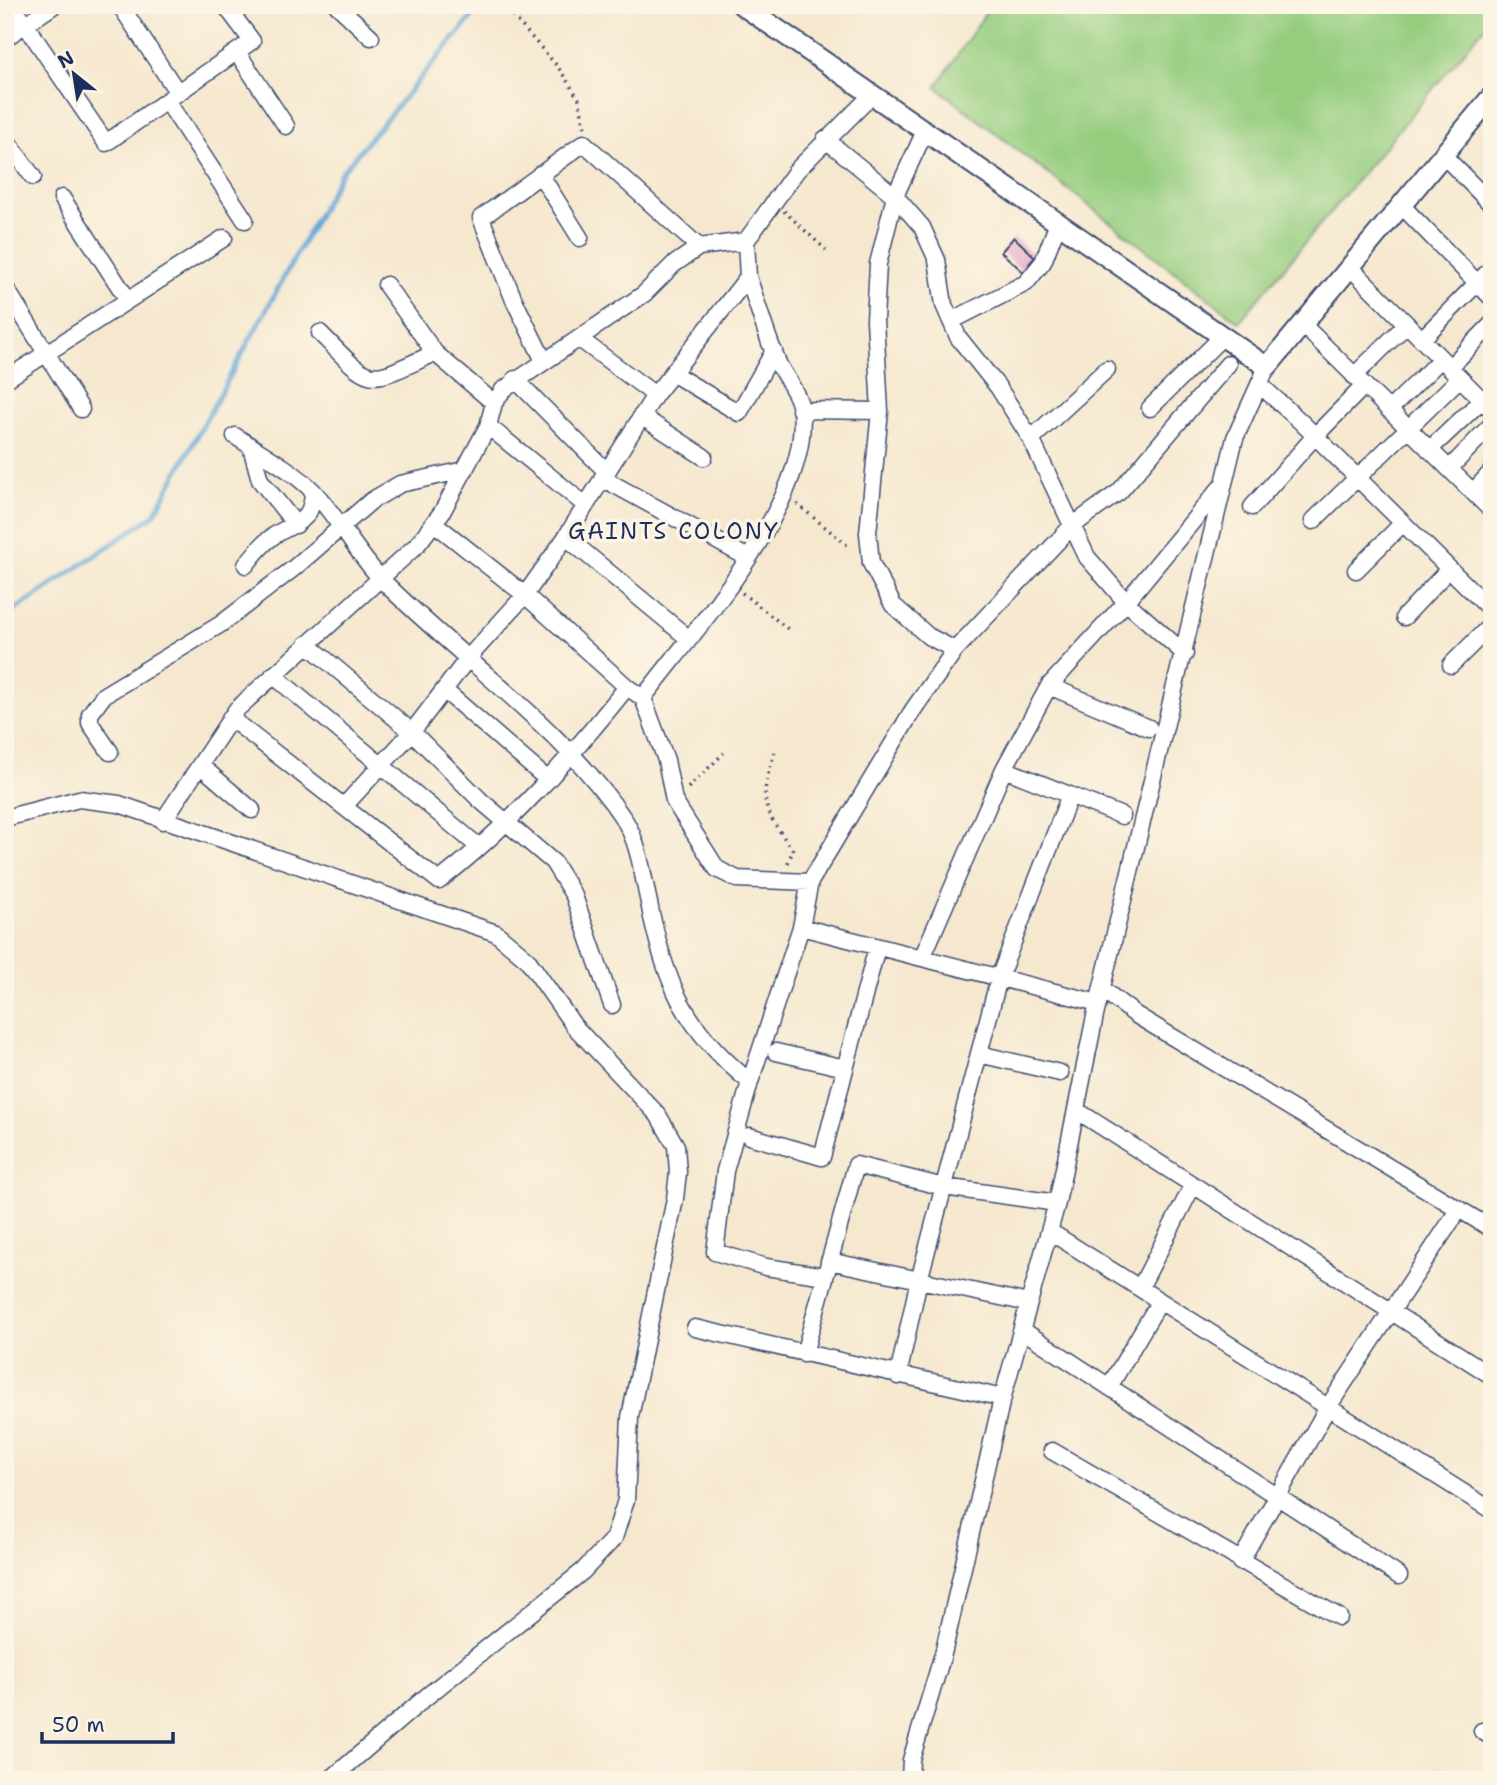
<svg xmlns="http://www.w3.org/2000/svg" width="1497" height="1785" font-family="'Shantell Sans',sans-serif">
  <rect width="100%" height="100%" fill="#fcf5e5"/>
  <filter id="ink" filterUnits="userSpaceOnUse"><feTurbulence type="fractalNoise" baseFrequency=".0143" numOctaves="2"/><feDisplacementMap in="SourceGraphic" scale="14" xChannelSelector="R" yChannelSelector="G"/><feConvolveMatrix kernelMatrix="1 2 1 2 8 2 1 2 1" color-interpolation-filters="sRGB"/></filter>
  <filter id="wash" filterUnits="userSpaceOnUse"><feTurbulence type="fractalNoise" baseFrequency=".00686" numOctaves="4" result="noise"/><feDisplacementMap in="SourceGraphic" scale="28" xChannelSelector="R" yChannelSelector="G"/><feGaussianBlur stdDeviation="1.57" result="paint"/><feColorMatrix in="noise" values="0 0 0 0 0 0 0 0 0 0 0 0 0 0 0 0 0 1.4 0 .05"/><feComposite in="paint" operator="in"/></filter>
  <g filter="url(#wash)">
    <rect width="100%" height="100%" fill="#f6e8cf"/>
    <path fill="#95cd7f" stroke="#587e6e" stroke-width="2" d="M991,5h501v13l-253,304 -303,-235z"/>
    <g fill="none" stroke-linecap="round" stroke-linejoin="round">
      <path stroke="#61a6d6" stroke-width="5" d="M5,617l149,-102 187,-342 141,-168"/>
    </g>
    <g id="blocks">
      <path fill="#e1a1c4" d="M1014,237l21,20 -6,7 6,6 -6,7 -28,-25z"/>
    </g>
  </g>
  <g filter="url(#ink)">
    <use href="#blocks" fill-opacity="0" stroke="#3c4b6f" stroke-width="2"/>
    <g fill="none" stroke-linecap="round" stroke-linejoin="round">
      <defs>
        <path id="minor" d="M12,5l94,138 146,-102 -27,-36
          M120,5l58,88
          M337,5l34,32
          M5,38l49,-33
          M237,52l49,74
          M167,101l78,119
          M925,131l-30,65 -17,68 -3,56 5,91 -12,122 3,30 22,42 35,31 27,14
          M5,138l28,39
          M825,139l70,57 27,31 15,33 7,45 14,32 40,50 33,52 56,118 39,45 59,52
          M1443,155l49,50
          M540,174l40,64
          M62,198l66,102
          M1401,205l91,93
          M1350,267l142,143
          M386,285l49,68 59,50
          M5,287l76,122
          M951,321l75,-38 17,-21 15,-39
          M1302,324l190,187
          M320,333c55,56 45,51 115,20
          M1422,339l70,-71
          M581,340l74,55
          M544,361l-30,-61 -33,-82 103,-75 115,104
          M1450,367l42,-43
          M672,373l67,40 35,-62
          M1354,376l53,-52
          M515,379l91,92
          M5,380l219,-142
          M1259,384l42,38 191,189
          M1150,408l73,-72
          M800,410l80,1
          M1389,410l52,-51
          M641,416l63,41
          M488,426l97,79
          M235,436c26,17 56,33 78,55 25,27 43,61 68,88 78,79 183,149 244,242 14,22 18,56 24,82 16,81 36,126 101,179
          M1031,439l76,-70
          M251,447l9,33 36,45
          M1429,450l53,-50
          M1449,469l43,-45
          M602,478l146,80
          M1473,492l19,-21
          M1252,507l63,-71 49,-50
          M1313,521l147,-143
          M434,523l91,72 102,92
          M566,537l122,101
          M246,565c8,-11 15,-20 26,-28 23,-16 40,-13 41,-45
          M1356,570l47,-47
          M1404,617l45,-48
          M307,644l105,88 68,68 73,62 21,34 38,109
          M1451,665l41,-41
          M273,675l206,172
          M1049,686l100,42
          M444,690l104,90
          M643,698l23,62 8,41 43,68 20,10 73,3
          M230,718l209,163c72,-56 131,-123 188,-194l16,11c52,-69 175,-203 157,-293 -3,-14 -16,-29 -22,-42 -12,-27 -20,-58 -30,-86
          M110,752l-20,-29v-9l14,-19 117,-71 73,-56 77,-67 29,-17 65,-14
          M200,765l52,45
          M1004,769l118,47
          M345,805l67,-73 57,-75 56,-62 41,-58 89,-142 93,-118 -2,-36
          M5,818l74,-19 40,5 377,129 31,26 47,67 84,89 18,31 2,26 -3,27 -45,218 -4,83 -12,38 -31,33 -157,126 -96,83
          M163,821l74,-112 180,-164 25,-33 46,-86 6,-23 9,-13 141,-96 29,-29 26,-18 47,-6 51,-71 75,-75
          M801,927l297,76
          M922,958l82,-189 45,-83 77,-84 94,-114
          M1102,989l34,26 356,214
          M776,1052l69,16
          M979,1054l81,19
          M1076,1110l416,266
          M749,1136l73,21 55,-210
          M1049,1231l442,279
          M829,1261l200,42
          M825,1276l-59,-9 -51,-15 10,-81 25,-89 51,-155 9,-45 103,-172 42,-60 117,-124 47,-34 109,-128
          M1140,1288l53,-103
          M695,1328l308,70
          M1022,1330l377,246
          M804,1354l52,-189 88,22 113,16
          M898,1376l20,-92 81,-306 71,-183
          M1109,1387l51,-86
          M1052,1451l287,166
          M1240,1562l88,-155 131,-198
          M1482,1731l10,6
          M910,1780l1,-20 32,-106 58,-251 56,-200 38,-187 140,-578 32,-71"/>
        <path id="tertiary" d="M742,5l525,362 225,-271"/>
      </defs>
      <use href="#minor" stroke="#3c4b6f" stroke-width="19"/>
      <use href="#tertiary" stroke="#3c4b6f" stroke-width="23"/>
      <path stroke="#3c4b6f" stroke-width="3.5" stroke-dasharray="2 5" stroke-linecap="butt" d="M513,16l45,51 21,32 6,29
        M784,211l42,39
        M797,504l50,41
        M742,593l46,36
        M775,752c-17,49 -13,56 18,98l-6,15
        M688,788l36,-35"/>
      <use href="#minor" stroke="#fff" stroke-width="16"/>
      <use href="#tertiary" stroke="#fff" stroke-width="19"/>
    </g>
  </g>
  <g text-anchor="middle" stroke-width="7" stroke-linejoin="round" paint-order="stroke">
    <g font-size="23" letter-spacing="2" fill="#1b2f5e" stroke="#fcf5e5">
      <text x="674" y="539">GAINTS COLONY</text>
    </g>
  </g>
  <rect width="1497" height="1785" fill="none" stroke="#fcf5e5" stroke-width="28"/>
  <g transform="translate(74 74) rotate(330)" stroke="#fcf5e5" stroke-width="5" paint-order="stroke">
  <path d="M0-5L12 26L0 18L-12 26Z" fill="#1b2f5e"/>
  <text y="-10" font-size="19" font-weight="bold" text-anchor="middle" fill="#1b2f5e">N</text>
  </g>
  <path d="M42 1732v10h131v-10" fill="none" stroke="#1b2f5e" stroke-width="3.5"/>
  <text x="52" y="1732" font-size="21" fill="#1b2f5e" stroke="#fcf5e5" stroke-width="5" paint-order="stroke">50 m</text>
</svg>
